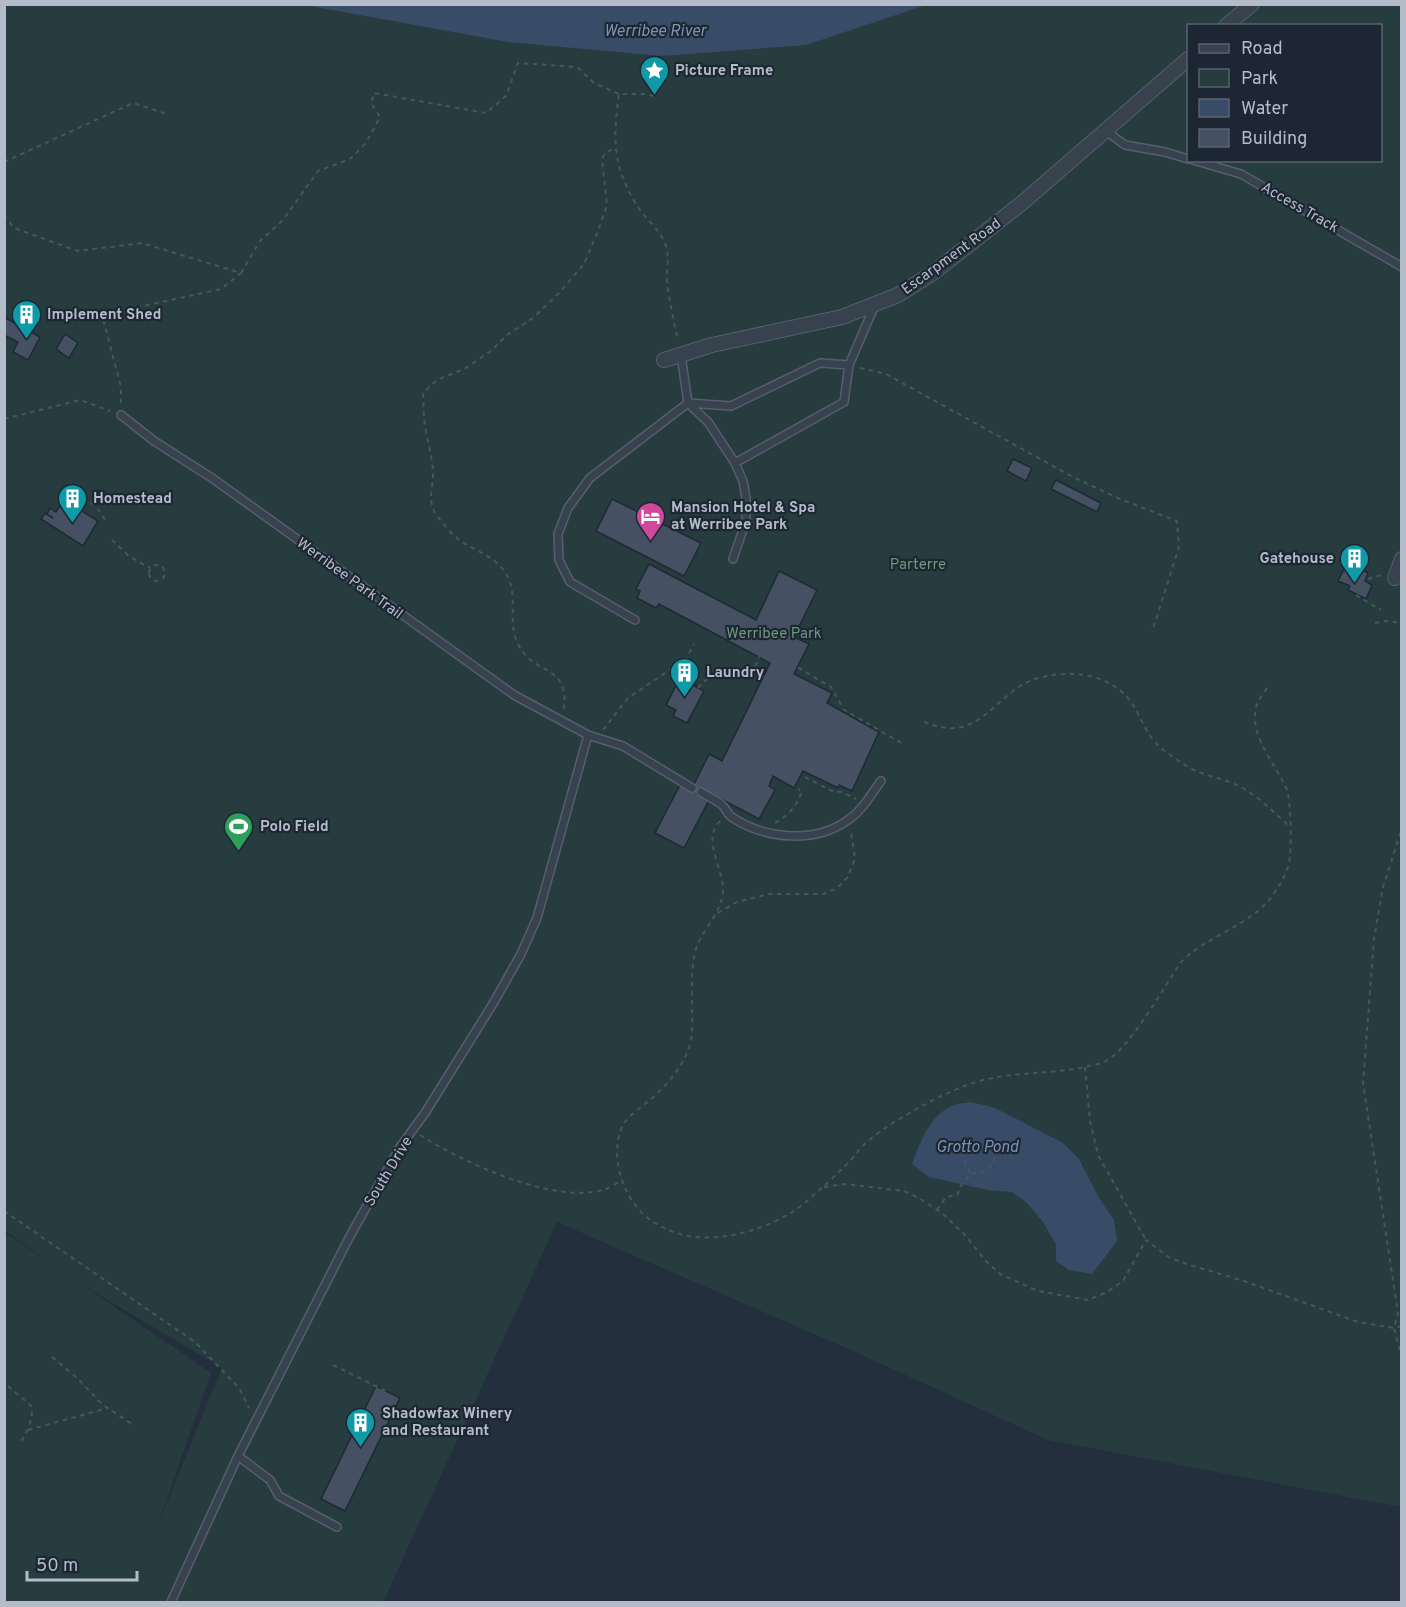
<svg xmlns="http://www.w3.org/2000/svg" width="1406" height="1607" font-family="Overpass,sans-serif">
  <rect width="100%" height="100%" fill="#242f3e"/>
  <path fill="#263c3f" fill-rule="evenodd" d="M4,5h1397v1502l-353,-67 -195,-89 -296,-129 -174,380h-378v-369l46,30 -47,-33zM1188,26h192v134h-192zM81,1284l141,84 -63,154 52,-149z"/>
  <path fill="#394c67" d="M305,5l621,-1v1l-120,40 -144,11 -154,-14z
    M971,1102l24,6 68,35 16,16 20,39 15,22 3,21 -25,33 -23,-4 -13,-9v-17l-13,-22 -17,-20 -14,-10 -24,-2 -59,-13 -17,-13c8,-21 18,-49 40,-58 6,-3 14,-3 19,-4z"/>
  <path fill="#455162" stroke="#1f2835" stroke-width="1.5" d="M4,317l36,20 -12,23 -15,-8 5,-10 -14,-7z
    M65,334l13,9 -9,15 -13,-9z
    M1013,459l19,9 -6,13 -19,-10z
    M1056,480l45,23 -4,9 -46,-23z
    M612,499l89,44 -17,33 -88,-45z
    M64,500l34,21 -15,25 -42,-27 4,-6 8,5 -6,-4 3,-6 6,4z
    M649,564l107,56 23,-49 38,19 -23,47 15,7 -15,30 38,19 -5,10 52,29 -27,59 -13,-6 -1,3 -35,-17 -9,17 -21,-12 -4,10 6,4 -16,29 -57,-30 7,11 -25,48 -29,-15 25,-48 11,5 18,-36 13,7 48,-98 -111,-59 -3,4 -19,-10 3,-7 -4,-2z
    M1345,567l11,6 3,-5 9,5 -3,8 7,4 -6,14 -18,-9 2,-4 -12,-5z
    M680,678l24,13 -17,32 -14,-7 3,-6 -10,-5z
    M376,1386l24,12 -55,113 -24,-12z"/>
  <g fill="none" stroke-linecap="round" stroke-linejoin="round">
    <defs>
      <path id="lane" d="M1106,131l19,14 40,7 23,7
        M1193,160l48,14 161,93
        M681,355l7,48 20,19 27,41 8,18 3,17v23l-13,38
        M121,415l33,26 58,37 302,217 74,40 35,11 69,42
        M735,463l109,-61 5,-37
        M635,620l-65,-38 -11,-22 -1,-26 10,-26 22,-30 98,-75 43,3 89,-43 29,2 25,-58
        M701,792c7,5 18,9 23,15 3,4 4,8 9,11 33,21 82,26 115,2 14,-9 23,-26 33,-39
        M238,1456l32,24 9,16 58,31
        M171,1602l67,-146 112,-220 50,-89 25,-34 69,-111 27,-48 16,-36 51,-183"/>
      <path id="street" d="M1226,26l26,-22
        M664,360l48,-15 130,-28 56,-22 35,-22 89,-70 166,-144
        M1395,578l7,-19"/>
    </defs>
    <use href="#lane" stroke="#565f6c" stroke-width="10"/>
    <use href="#street" stroke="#565f6c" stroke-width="16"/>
    <path stroke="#44595c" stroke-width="2" stroke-dasharray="4.5 4.5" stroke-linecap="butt" d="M654,96l-9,-2h-26c-6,43 -7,71 17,110 8,13 22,24 28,37 7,15 2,26 3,41 2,19 7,39 11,59
      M4,162l129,-59 34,11
      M4,215l10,13 64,23 64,-8 99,30 -20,16 -119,26 19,72v18
      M241,273l19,-32 23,-21 35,-49 32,-12 16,-16 14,-26 -9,-14 3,-10 112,20 20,-17 12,-33 59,4 17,16 25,11
      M860,368l26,6 187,103 47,22 57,22 2,26 -27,85
      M4,419l76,-19 30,11
      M65,495c18,0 32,9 40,25
      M112,540l17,16 21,12
      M149 573a8 8 0 1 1 16 0a8 8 0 1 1-16 0Z
      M1368,579l14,-4
      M1356,595l25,15
      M1375,623l11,-2 16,2
      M698,688c13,-18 37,-16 57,-21l5,-12 32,14 5,-2 34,20 13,23 61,35
      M564,709c5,-47 -29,-31 -46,-65 -13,-25 5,-54 -18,-78 -11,-12 -29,-17 -42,-27 -8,-7 -19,-19 -24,-28 -6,-12 -1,-24 -1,-36 0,-20 -8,-39 -9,-59 -1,-7 0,-15 -1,-23l14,-13 27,-11 27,-18 16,-16 26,-17 25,-24 26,-30 14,-33 9,-26 -5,-46 3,-6 10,-5
      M924,722c10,3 20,7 31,6 31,-2 50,-40 80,-49 32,-10 74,-7 96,23 8,11 12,24 20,35 8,11 20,19 31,26 18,13 40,14 59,24 18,10 34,26 49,40
      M603,730l25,-32 58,-39 8,-15
      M805,777l27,14 10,1 14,7
      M720,821c-18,18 2,45 3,67 1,26 -25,43 -29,69 -4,23 -1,52 -2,76 -2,28 -26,54 -47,71 -8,6 -18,13 -23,23 -7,15 -6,37 0,53 9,26 25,42 51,52 42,15 100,-3 133,-30 15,-13 30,-27 44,-41 6,-7 11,-14 18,-20 15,-13 33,-23 50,-33 21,-11 42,-22 65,-28 33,-8 69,-6 102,-13 7,-2 16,-3 21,-6 24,-13 58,-74 75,-99 26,-26 64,-34 89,-63 8,-11 16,-23 19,-36 3,-14 2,-61 -2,-73 -10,-24 -34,-49 -32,-76 0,-11 8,-19 13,-28
      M775,823c15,-9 21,-16 27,-32l-4,-2
      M718,913l19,-11 32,-8h54l14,-6 10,-10 8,-19 -4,-27
      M1085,1067l5,54 8,34 48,85
      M420,1135c42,27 136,71 186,54 5,-2 11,-6 16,-8
      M824,1187l21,-3 59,7 15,7 24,16 21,20 21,26 15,14 38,17 50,9 19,-8 16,-11 23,-41 24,18 20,7 54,16 114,41 36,6 4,-15 -35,-230 11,-144 9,-52 19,-59
      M937,1210l9,-13 11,-2 5,-11 9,-10 -9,-19c7,-11 19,-10 31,-7l1,12 -7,11 -16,3
      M4,1211l191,131 44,46 10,20
      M1402,1326l-8,2 8,31
      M52,1357l24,20 27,28 32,21
      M333,1365l55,27
      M8,1386l23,20c3,14 -4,26 -11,37
      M28,1430l80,-22"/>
    <use href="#lane" stroke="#38414e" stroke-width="7"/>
    <use href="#street" stroke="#38414e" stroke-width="14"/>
  </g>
  <defs>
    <symbol id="sight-pin" viewBox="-11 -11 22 30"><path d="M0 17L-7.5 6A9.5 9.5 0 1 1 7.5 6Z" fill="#0f9aa8" stroke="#1d2633"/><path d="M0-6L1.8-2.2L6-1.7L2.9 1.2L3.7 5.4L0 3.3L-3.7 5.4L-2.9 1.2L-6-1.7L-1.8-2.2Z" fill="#fff"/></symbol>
    <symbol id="building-pin" viewBox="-11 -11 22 30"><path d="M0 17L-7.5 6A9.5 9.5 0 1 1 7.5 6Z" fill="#0f9aa8" stroke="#1d2633"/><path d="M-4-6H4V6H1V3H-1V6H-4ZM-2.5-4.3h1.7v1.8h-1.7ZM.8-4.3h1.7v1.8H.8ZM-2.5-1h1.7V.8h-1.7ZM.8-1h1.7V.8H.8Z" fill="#fff"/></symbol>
    <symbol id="hotel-pin" viewBox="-11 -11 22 30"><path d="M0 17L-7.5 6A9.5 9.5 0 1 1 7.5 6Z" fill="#d1479c" stroke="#1d2633"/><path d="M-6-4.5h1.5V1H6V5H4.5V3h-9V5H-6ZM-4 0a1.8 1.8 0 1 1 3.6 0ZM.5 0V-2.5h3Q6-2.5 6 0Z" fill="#fff"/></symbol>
    <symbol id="stadium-pin" viewBox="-11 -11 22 30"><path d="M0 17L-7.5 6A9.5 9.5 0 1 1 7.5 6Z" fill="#2e9e5b" stroke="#1d2633"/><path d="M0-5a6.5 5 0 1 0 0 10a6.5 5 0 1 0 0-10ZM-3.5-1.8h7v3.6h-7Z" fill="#fff"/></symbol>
  </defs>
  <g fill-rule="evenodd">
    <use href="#sight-pin" x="638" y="54" width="33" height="45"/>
    <use href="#building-pin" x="10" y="298" width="33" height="45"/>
    <use href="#building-pin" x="56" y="482" width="33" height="45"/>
    <use href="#hotel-pin" x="634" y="500" width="33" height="45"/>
    <use href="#building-pin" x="1338" y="542" width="33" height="45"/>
    <use href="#building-pin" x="668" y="656" width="33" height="45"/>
    <use href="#stadium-pin" x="222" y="810" width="33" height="45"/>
    <use href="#building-pin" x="344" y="1406" width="33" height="45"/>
  </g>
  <g text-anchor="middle" stroke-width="4.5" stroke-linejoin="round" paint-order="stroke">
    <g font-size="15" font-weight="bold" fill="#b4bcc9" stroke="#1d2633" text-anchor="start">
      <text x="675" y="75">Picture Frame</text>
      <text x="47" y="319">Implement Shed</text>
      <text x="93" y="503">Homestead</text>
      <text x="671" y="512">Mansion Hotel &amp; Spa<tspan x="671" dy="17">at Werribee Park</tspan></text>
      <text x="1334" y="563" text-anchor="end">Gatehouse</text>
      <text x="706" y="677">Laundry</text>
      <text x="260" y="831">Polo Field</text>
      <text x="382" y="1418">Shadowfax Winery<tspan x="382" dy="17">and Restaurant</tspan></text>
    </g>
    <g font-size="15" fill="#b4bcc9" stroke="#1d2633">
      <text transform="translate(1300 207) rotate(30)" y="5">Access Track</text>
      <text transform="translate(951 256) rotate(-36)" y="5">Escarpment Road</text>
      <text transform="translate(350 578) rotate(36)" y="5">Werribee Park Trail</text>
      <text transform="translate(388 1171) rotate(-59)" y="5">South Drive</text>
    </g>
    <g font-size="15" fill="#6b9a76" stroke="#1d2633">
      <text x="918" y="569">Parterre</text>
      <text x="774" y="638">Werribee Park</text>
    </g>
    <g font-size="16" font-style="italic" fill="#7c92b1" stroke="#1d2633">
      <text x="655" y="36">Werribee River</text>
      <text x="977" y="1152">Grotto Pond</text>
    </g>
  </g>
  <rect width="1406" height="1607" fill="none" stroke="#b4bcc9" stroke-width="12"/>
  <rect x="1187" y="24" width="195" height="138" fill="#1d2633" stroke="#59626f" stroke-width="1.5"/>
  <rect x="1199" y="44" width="30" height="9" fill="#38414e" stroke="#59626f" stroke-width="1.5"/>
  <text x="1241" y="54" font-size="18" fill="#b4bcc9">Road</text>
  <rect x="1199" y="69" width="30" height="18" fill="#263c3f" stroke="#59626f" stroke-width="1.5"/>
  <text x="1241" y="84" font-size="18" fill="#b4bcc9">Park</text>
  <rect x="1199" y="99" width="30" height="18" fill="#394c67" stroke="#59626f" stroke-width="1.5"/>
  <text x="1241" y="114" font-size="18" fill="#b4bcc9">Water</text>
  <rect x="1199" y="129" width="30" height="18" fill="#455162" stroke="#59626f" stroke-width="1.5"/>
  <text x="1241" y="144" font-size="18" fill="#b4bcc9">Building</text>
  <path d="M27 1571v9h110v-9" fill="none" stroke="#b4bcc9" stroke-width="3"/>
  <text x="36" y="1571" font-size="18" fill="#b4bcc9" stroke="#1d2633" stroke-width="4.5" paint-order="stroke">50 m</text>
</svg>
